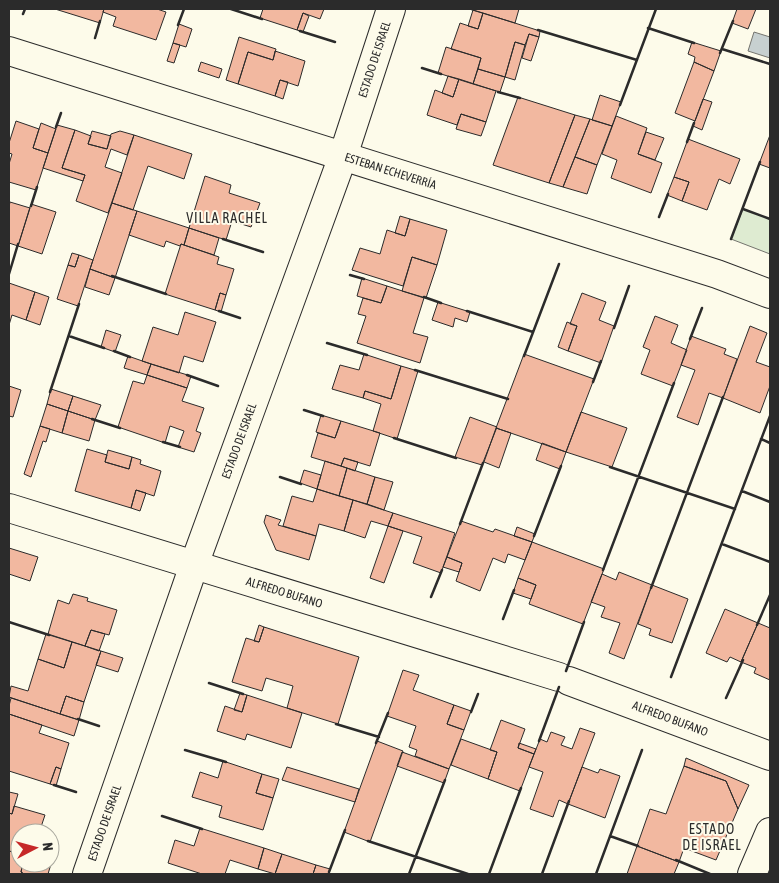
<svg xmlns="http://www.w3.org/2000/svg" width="779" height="883" font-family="'Asap Condensed',sans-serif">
  <rect width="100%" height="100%" fill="#fdfbea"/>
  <path fill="#deebd1" stroke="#74746e" d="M743,209l27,10v35l-39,-15z"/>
  <path fill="#c7d0d0" stroke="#74746e" d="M754,32l16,5v21l-22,-7z"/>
  <path fill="#f2b8a0" stroke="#2b2b2b" d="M55,9h49l-4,14z
    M104,9h53l9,3 -10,28 -43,-14 3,-9 -13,-5z
    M263,9h61l-4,10 -17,-6 -6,17 -37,-12z
    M469,9h50l-4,14z
    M737,9h19l-8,20 -16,-6z
    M473,10l10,3 -5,16 -10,-3z
    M303,13l6,3 -6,16 -6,-2z
    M483,13l57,18 -1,6 -10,-3 -4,11 -10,-3 -10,35 -27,-8 3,-11 -30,-9 9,-26 18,6z
    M179,24l13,5 -6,18 -13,-4z
    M529,34l10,3 -8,24 -9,-3z
    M239,37l37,12 -3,11 -25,-8 -10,32 -12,-4z
    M515,42l10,3 -10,35 -10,-3z
    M692,42l29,9 -7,20 -20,-9 1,-5 -7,-3z
    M173,43l7,2 -6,18 -7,-2z
    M446,47l35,11 -8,26 -35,-11z
    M275,51l30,10 -7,25 -18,-6 -5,16 -37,-12 10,-32 25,8z
    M201,62l21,7 -3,9 -21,-7z
    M694,62l20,9 -19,50 -20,-8z
    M478,69l27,8 -5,15 -27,-8z
    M448,76l11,3 -6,18 -11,-4z
    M459,79l37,12 -10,31 -25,-8 -4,11 -30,-10 8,-25 18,7z
    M280,80l8,2 -5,17 -8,-3z
    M600,95l21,7 -9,24 -20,-6z
    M518,97l57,18 -26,68 -56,-18z
    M703,99l9,3 -10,28 -9,-4z
    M461,114l25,8 -5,14 -25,-7z
    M575,115l15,4 -27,68 -14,-4z
    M616,116l31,12 -9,26 24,9 -11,30 -40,-15 6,-18 -15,-6z
    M590,119l22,7 -15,39 -22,-8z
    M16,121l23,8 -6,19 15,5 -12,37 -27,-8v-18l3,-10 -3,-1v-10z
    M41,123l15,6 -8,24 -15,-5z
    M57,125l18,5 -13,38 23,7 -2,6 -40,-13z
    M75,130l16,6 -3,8 19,5 4,-15 9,-3 14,4 -7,20 -16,-6 -6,18 17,6 -14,40 -32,-12 9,-26 -23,-7z
    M92,131l19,5 -4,13 -19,-5z
    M646,132l18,6 -9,22 -17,-6z
    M134,135l58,19 -8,25 -36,-13 -15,44 -21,-7z
    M770,135v33l-11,-4z
    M688,139l52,20 -10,25 -11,-5 -12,31 -25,-9 7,-19 -15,-5z
    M575,157l22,8 -10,29 -24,-7z
    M205,176l26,9 -2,8 31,10 -9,24 -19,-6 -6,19 -37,-12z
    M674,177l15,5 -7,19 -15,-6z
    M10,202l20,6 -12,38 -9,-3v-36z
    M112,203l25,8 -22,67 -25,-9z
    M31,204l25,8 -14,42 -24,-8z
    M137,211l52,17 -5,17 -3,-1 -1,2 -14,-5 -2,6 -35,-12z
    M400,216l10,3 -5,17 -10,-3z
    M410,219l37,11 -10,35 -25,-8 -9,29 -51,-16 8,-22 20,6 7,-24 18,6z
    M189,228l30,10 -5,17 -30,-10z
    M181,244l38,13 -2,7 17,5 -8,26 -6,-2 -5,17 -50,-16z
    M72,253l7,2 -4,12 -7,-2z
    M79,255l14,5 -15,46 -21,-7 11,-34 7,2z
    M412,257l25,8 -11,33 -24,-7z
    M90,269l25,9 -6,17 -24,-8z
    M362,278l25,8 -6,17 -24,-7z
    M9,283l26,9 -9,28 -14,-5 -3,10z
    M387,286l37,12 -11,35 15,4 -8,26 -63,-20 9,-27 -8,-2 5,-16 18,5z
    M35,292l14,5 -9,28 -14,-5z
    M220,293l6,2 -5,17 -6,-2z
    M582,293l24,9 -7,18 15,6 -13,37 -33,-12 9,-25 -7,-2z
    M438,302l32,10 -3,10 -12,-4 -2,9 -21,-7z
    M185,312l31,10 -13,40 -19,-6 -5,17 -37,-12 11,-34 25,8z
    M655,316l23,9 -7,18 16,7 -14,36 -32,-12 9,-24 -7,-3z
    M567,322l10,4 -9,25 -10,-4z
    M750,326l17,7 -11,29 14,5v19l-10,27 -37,-15z
    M106,330l15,5 -6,17 -14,-5z
    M691,336l35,13 -2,5 13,5 -14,39 -14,-5 -11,32 -21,-8 18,-47 -14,-5z
    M364,354l37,12 -10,33 -26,-8 -2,7 -31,-9 8,-24 19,5z
    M524,354l70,25 -28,73 -70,-24z
    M128,356l23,8 -4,11 -23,-7z
    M151,364l40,12 -4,12 -40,-13z
    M401,366l17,5 -21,68 -24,-8 8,-27 -18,-6 2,-7 26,8z
    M147,375l40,13 -5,13 22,7 -8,23 5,2 -7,19 -16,-5 6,-16 -14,-5 -5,17 -47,-16 15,-46 11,3z
    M9,386l12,4 -8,27 -4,-1z
    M51,389l22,7 -5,15 -21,-7z
    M73,396l28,9 -6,15 -27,-9z
    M47,404l21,7 -6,22 -22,-7z
    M68,411l27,9 -6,21 -27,-8z
    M581,412l46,16 -15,39 -46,-15z
    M321,415l20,6 -6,17 -19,-6z
    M470,417l27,10 -15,38 -27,-8z
    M341,421l39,12 -10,33 -26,-8 -3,8 -30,-9 7,-24 17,5z
    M40,426l10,3 -4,13 -3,-1 -12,36 -7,-3z
    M496,428l15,5 -12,35 -15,-6z
    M542,443l24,9 -6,17 -24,-9z
    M87,449l20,6 -2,7 24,7 3,-12 9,3 -1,4 21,7 -7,25 -18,-6 -5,18 -56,-17z
    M108,450l24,7 -3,12 -24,-7z
    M344,458l14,4 -3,9 -14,-5z
    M325,461l22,7 -8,28 -22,-7z
    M347,468l28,9 -8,27 -28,-8z
    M304,470l17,5 -4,14 -17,-6z
    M375,477l18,5 -9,28 -17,-6z
    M317,489l36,11 -9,31 -25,-7 -3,12 -33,-10 9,-30 21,6z
    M136,490l10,3 -6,18 -9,-3z
    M353,500l40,13 -5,13 -17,-5 -6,17 -21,-7z
    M393,513l62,20 -14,40 -28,-10 9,-26 -34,-11z
    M266,515l15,5 -3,5 38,11 -7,24 -33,-10 -12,-28z
    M461,521l32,11 2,-3 37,13 -7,18 -17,-6 -3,9 -12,-5 -13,33 -24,-10 6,-18 -15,-6z
    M388,526l15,5 -19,52 -14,-5z
    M517,527l18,7 -3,8 -18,-6z
    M532,542l72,27 -21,55 -54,-20 7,-19 -18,-7z
    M9,548l29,9 -8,24 -21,-7z
    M447,557l15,6 -3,9 -16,-5z
    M619,572l33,13 -28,74 -15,-6 11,-30 -19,-6 4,-10 -14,-5 11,-28 14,6z
    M518,578l18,7 -5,14 -18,-6z
    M652,585l36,14 -16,44 -23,-8 2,-6 -13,-5z
    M73,594l15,4 -1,3 30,9 -8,25 -18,-5 -6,16 -37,-12 10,-34 11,4z
    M725,609l33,14 -17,39 -11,-5 -3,5 -21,-9z
    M758,623l12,5v52l-16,-7 2,-5 -15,-6z
    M259,625l5,2 -5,15 -5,-1z
    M264,627l95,30 -21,67 -51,-16 6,-22 -27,-8 -4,13 -30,-9 14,-44 13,4z
    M91,630l14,4 -6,17 -14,-5z
    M46,634l26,8 -8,26 -26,-9z
    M72,642l29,9 -17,51 -18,-6 -6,18 -51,-17 2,-11 17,5 10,-32 26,9z
    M101,651l22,7 -5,14 -22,-7z
    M403,670l16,5 -6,15 41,15 -7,19 17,6 -15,39 -34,-13 2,-6 -8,-3 7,-21 -29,-10z
    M240,693l7,2 -5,17 -8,-2z
    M247,695l55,18 -11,35 -44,-14 -2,6 -28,-9 8,-25 17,6z
    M66,696l18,6 -5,18 -19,-6z
    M11,698l68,22 -5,16 -65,-22v-8z
    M454,705l17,6 -7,19 -17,-6z
    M9,714l33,11 -3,8 30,10 -8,26 -5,-2 -6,17 -41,-13z
    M501,720l24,9 -7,19 16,6 -14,37 -32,-12 9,-27 -7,-2z
    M580,728l15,5 -27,71 -9,-4 -6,17 -23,-8 13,-37 -14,-5 11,-28 7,3 4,-10 14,5 -4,8 11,4z
    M461,739l36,13 -9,27 -37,-14z
    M377,741l26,10 -33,91 -26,-10z
    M519,743l17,6 -2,5 -16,-6z
    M402,752l47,17 -5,14 -47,-17z
    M686,758l63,27 -11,24 -12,-28 -42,-15z
    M223,761l39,13 -6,19 17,5 -10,32 -44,-13 3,-11 -30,-9 8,-25 18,6z
    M684,766l42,15 12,28 -22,51 -32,-12 -5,14 -42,-16 13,-37 16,5z
    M56,767l5,2 -5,17 -6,-2z
    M287,767l72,22 -4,13 -73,-22z
    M582,767l16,6 2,-4 20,7 -15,42 -37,-14z
    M262,774l17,5 -6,19 -17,-5z
    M9,792l9,2 -6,20 -3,-1z
    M14,806l31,9 -6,18h-19l-7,19 -4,-1v-38l3,1z
    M200,828l64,20 -6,21 -28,-9 -5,14h-23l-34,-11 7,-23 19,6z
    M637,846l42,16 -5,12h-47z
    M264,848l18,6 -7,20 -17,-5z
    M9,851l11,3v9h3l-2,9 3,2h-15z
    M282,854l34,11 -3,9h-38z
    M23,863h25l3,1 -3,10h-24l-3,-2z
    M316,865l14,4 -2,5h-15z"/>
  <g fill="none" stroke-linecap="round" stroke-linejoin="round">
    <defs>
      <g id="street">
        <path id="s1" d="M9,51l708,223 53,20"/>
        <path id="s2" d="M9,508l550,169"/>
        <path id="s3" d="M569,681l201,75"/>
        <path d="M752,874l18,-42"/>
      </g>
      <g id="secondary">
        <path id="s4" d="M87,874l107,-309 149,-409 48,-147"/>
      </g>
    </defs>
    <use href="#street" stroke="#2b2b2b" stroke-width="30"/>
    <use href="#secondary" stroke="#2b2b2b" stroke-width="30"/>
    <use href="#street" stroke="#fdfbea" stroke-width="28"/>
    <use href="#secondary" stroke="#fdfbea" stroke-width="28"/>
    <path stroke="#2b2b2b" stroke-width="2.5" d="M231,9l31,10
      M23,14l2,-5
      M178,25l6,-16
      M648,28l46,15
      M538,30l99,30
      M300,31l35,11
      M95,38l5,-17
      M722,49l48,15
      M720,53l13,-32
      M422,68l19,6
      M498,92l22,6
      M620,105l36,-96
      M56,127l5,-14
      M687,142l7,-19
      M31,206l6,-19
      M743,209l27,10
      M659,217l9,-23
      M223,239l40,13
      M731,239l29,-77
      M9,274l9,-30
      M350,275l14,4
      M112,276l54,18
      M424,297l17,6
      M219,311l21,7
      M467,311l66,21
      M614,328l15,-42
      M69,336l35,12
      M690,339l12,-31
      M327,343l40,12
      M114,351l16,6
      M524,356l35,-92
      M415,370l93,29
      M187,375l31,11
      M593,382l8,-21
      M50,392l29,-88
      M304,410l19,6
      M92,419l28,9
      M394,438l62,20
      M761,439l9,4
      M163,442l17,5
      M610,467l125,42
      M280,477l21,7
      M742,491l28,11
      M460,524l23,-61
      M534,536l27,-70
      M722,544l48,18
      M603,570l71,-187
      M651,588l72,-191
      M431,597l11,-27
      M503,619l11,-29
      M9,622l40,13
      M757,625l13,-30
      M566,671l18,-49
      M671,677l99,-261
      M209,683l34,11
      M726,698l17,-38
      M471,712l7,-18
      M78,719l21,7
      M336,724l43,13
      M539,741l20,-54
      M376,743l12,-30
      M185,750l41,12
      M54,785l22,7
      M162,816l40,13
      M610,836l28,10
      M368,841l100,33
      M676,860l34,14
      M329,872l16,-42
      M409,874l36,-94
      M489,874l32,-86
      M542,874l27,-73
      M596,874l46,-124"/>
  </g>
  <g text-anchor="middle" stroke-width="4" stroke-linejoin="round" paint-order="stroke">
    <g font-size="12" fill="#2b2b2b" stroke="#fdfbea">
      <text dy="4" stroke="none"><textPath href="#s4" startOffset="864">ESTADO DE ISRAEL</textPath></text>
      <text dy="4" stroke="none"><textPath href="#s1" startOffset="400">ESTEBAN ECHEVERRÍA</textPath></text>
      <text dy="4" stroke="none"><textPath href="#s4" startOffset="459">ESTADO DE ISRAEL</textPath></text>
      <text dy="4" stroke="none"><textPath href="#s2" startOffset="288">ALFREDO BUFANO</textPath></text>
      <text dy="4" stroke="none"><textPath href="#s3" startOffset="108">ALFREDO BUFANO</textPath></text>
      <text dy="4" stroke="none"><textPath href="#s4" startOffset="54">ESTADO DE ISRAEL</textPath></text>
    </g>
    <g font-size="14" letter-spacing="1" fill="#2b2b2b" stroke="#fdfbea">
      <text x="227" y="223">VILLA RACHEL</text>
      <text x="712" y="834">ESTADO<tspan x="712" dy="16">DE ISRAEL</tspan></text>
    </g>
  </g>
  <rect width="779" height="883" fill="none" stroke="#2b2b2b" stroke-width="20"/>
  <g transform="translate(35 848) rotate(84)"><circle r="24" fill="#fdfbea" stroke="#a9a89e"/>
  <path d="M0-4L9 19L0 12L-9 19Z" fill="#c62828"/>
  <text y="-8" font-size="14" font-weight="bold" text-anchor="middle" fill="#2b2b2b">N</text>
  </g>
</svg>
